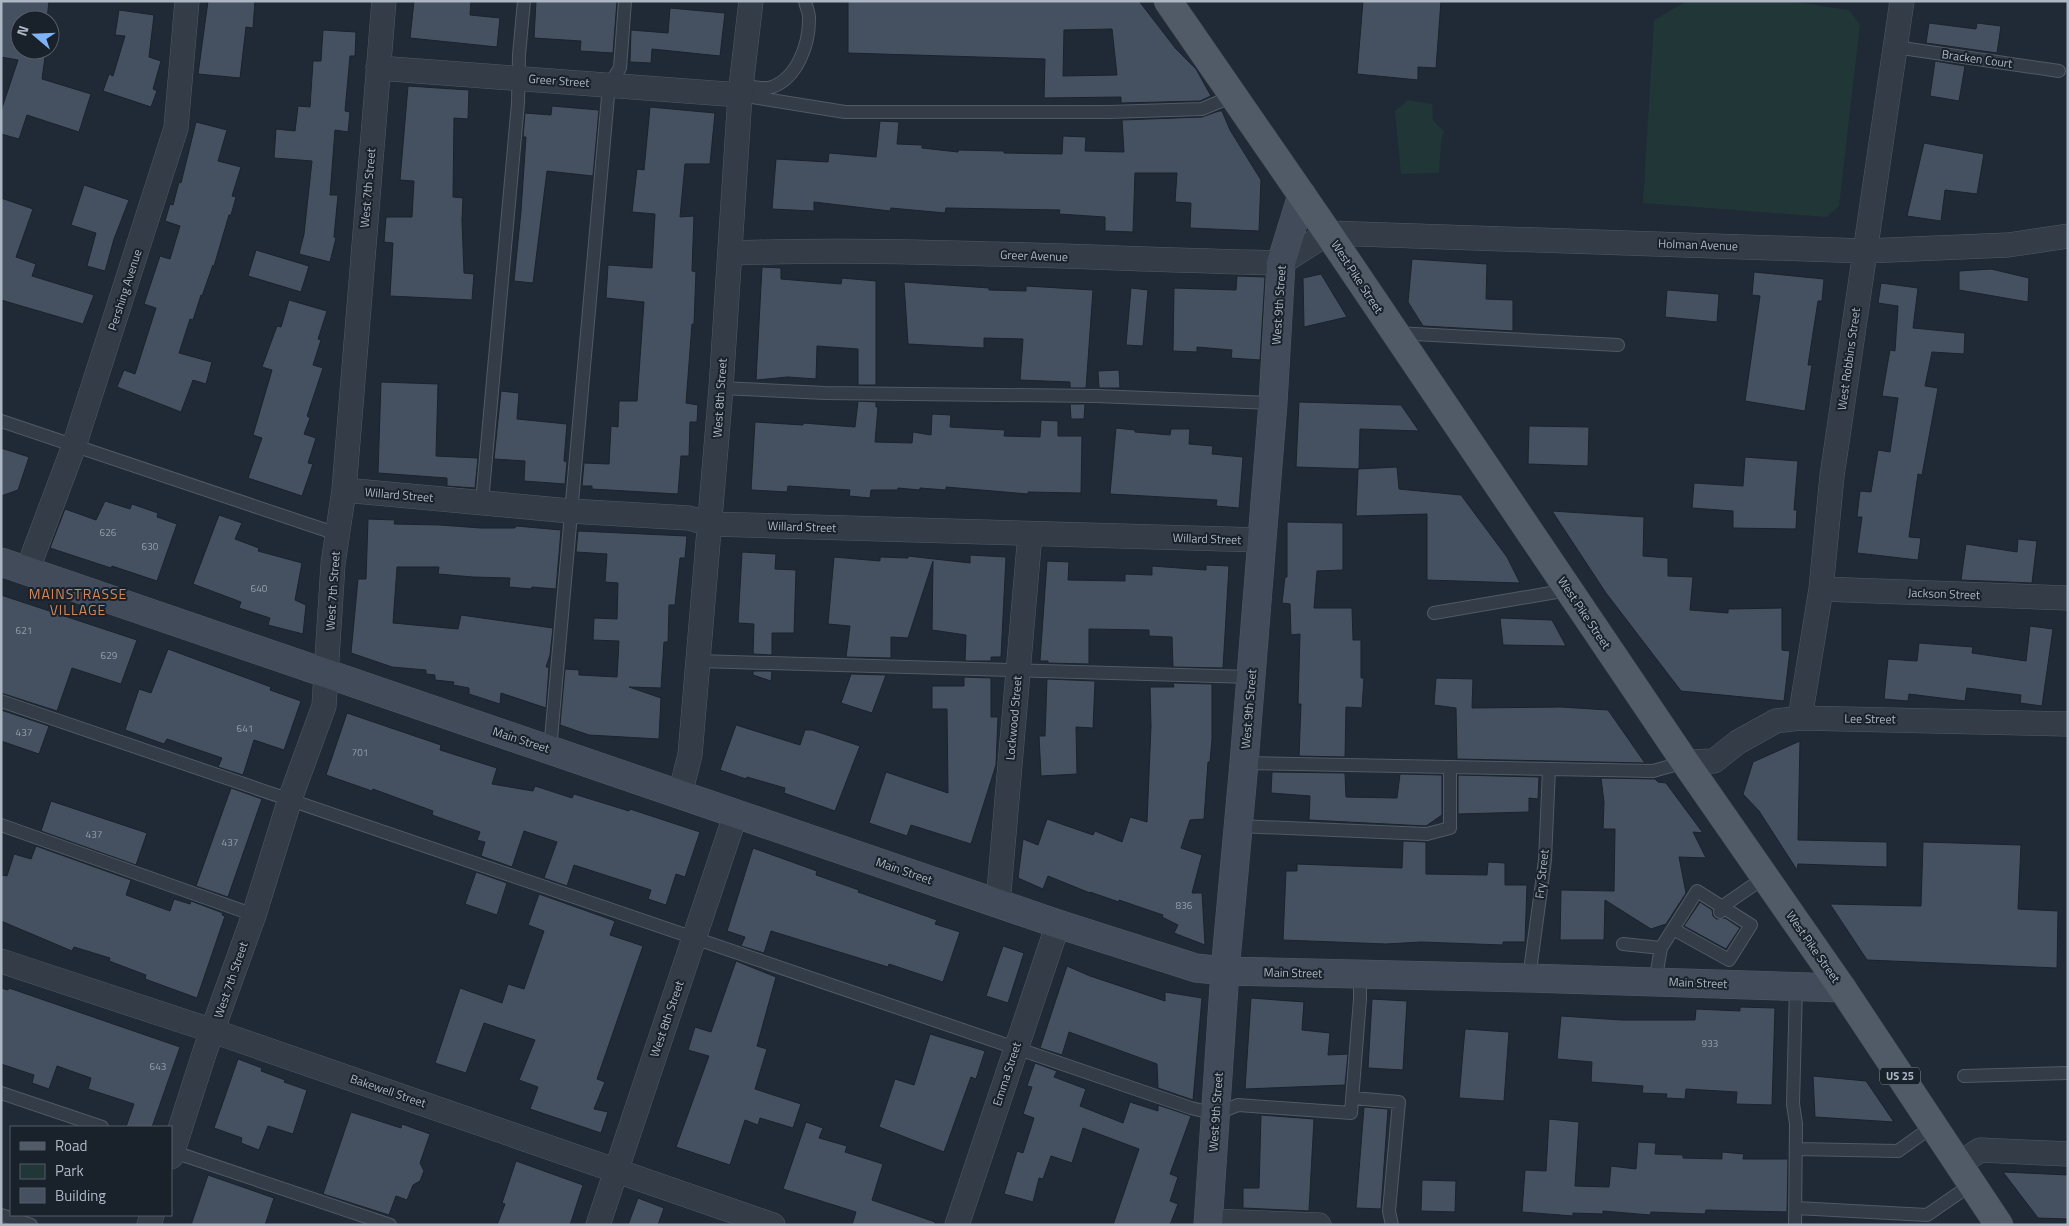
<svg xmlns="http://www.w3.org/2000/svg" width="2069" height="1226" font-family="'Titillium Web',sans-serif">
  <rect width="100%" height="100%" fill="#1f2a36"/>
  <path fill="#213637" d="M1687,1h102l60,9 11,15 -21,181 -12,11 -184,-14 11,-183z
    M1408,100l24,4 1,16 11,11 -3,11 -2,31 -38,1 -6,-63z"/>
  <path fill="#455160" stroke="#1a232d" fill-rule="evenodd" d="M1,1h48l-2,19h-27v30h26l-4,29 49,15 -12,38 -52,-17 -8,24 -18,-5v-23l17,-51 -17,-3z
    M208,1h47l-2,27 -7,-1 -6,51 -42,-4z
    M414,1h57l-1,14 30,3 -3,29 -87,-9z
    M536,1h81l-4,52 -33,-2 1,-10 -47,-3z
    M848,1h291l37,48 20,20 15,27 -11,5 -79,2v-6l-77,1 1,-39 -197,-6zM1112,29l5,46 -54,1 1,-46z
    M1363,1h78l-5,67 -18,-1v13l-61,-6z
    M670,8l55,5 -5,43 -68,-7 -1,14 -21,-1 1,-32 37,3z
    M119,10l35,5 -5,42 12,4 -8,28 4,2 -6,16 -48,-16 6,-17 4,2 12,-40 -10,-1z
    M1929,23l47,6 1,-6 24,3 -4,27 -71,-10z
    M323,30l33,2 -1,24h-5l-5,55 5,1 -2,20 -13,-2 -5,65h8l-4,42 2,1 -6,24 -31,-8 5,-20 8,-73 -38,-3 2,-29 19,2 3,-25 12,1 3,-46h8z
    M1935,61l30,5 -6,35 -29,-5z
    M408,86l61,4 -1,29 -14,-1 -1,79 10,1 -1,22 2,53 10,1 -2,26 -82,-4 3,-53 -9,-1 2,-25h26l2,-36 -14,-1z
    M552,106l47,4 -6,66 -46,-5 -14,112 -19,-2 7,-70 5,-74h-3l2,-24 26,2z
    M650,107l65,6 -5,51h-25l-5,53 14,-1 -2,55 4,1 -2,52h-2l-6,79 12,2 -1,17h-7l-1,34h-8l-3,38 -86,-5v-3h-10l2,-23 25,1 2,-38 7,1 1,-26h18l7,-99 -38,-4 2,-33 44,3 3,-54 -23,-2 5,-43 7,1z
    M1219,111h3l8,19 31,50 -2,51 -69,-3 1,-25 -16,-1 2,-29h-42l-2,59 -28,-1v-14l-46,-3 1,-4 -114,-2 -1,5 -54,-5 -1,3 -76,-9v9l-42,-2 4,-50 52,3 1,-9 47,4 4,-36 19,1 -2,22 25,1v3l36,4v-2l46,1v2l58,1 1,-18 23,1 -1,14 39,1 -2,-32 80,-3z
    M196,122l31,8 -9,31 23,6 -9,29 4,1 -5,18h-2l-15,51 -1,-1 -11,31 -1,-1 -8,25 -3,-1 -11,34 33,9 -6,22 -13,-4 -12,32 -64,-25 7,-17 11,4 21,-66 -12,-4 16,-48 10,3 10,-33 -15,-5 5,-17 3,1 6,-23 2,1z
    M1924,143l60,11 -7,40 -32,-4 -4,31 -34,-5z
    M84,185l45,15 -15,39 -9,32 -18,-5 9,-33 -25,-8z
    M1,198l32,11 -17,48 20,7 -4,12 62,19 -11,29 -82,-24z
    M256,250l53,16 -8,26 -53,-16z
    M1412,259l75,5 -1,35 27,1v31l-90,-5 -15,-24z
    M762,267l19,1v11l60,5 1,-6 34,3v104h-18v-36l-41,-3 -1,33 -28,-2 -32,3z
    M1991,269l38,9 -1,24 -69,-12v-19z
    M1754,272l70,7 -2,22h-4l-10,64h4l-7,46 -60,-10 15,-105 -8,-1z
    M1321,274l26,43 -43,10 -1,-49z
    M1237,276l28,1 -5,83 -29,-2 1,-8 -35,-3v5l-24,-1 1,-63 62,2z
    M904,282l85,6v2l37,1v-5l67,4 -7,98h-16v-6l-50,-2 3,-41 -39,-1v10l-76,-4z
    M1881,283l37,5 -5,40 52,5 -1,21 -32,-2 -7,34 13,2 -16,87 -4,-1 -9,63 12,1 -3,22 -61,-7 5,-36h-5l3,-26 11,1 7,-42 12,2 8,-54 -16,-2 8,-46 5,1 3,-45 -20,-3z
    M1131,288l17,2 -5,56 -17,-1z
    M1667,290l52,4 -2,28 -52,-5z
    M289,300l38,11 -9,28 3,1 -8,25 10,3 -16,48 3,2 -6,16 12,4 -8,25 5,1 -11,32 -54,-18 14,-40 -9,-3 19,-65 -10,-3 15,-41 4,1z
    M1119,370l1,18h-21l-1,-17z
    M381,382l57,2 -2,72 42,2 -3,30 -28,-2v-8l-69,-5z
    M501,391l18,2 -2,26 50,5 -3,37 3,1 -2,22 -41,-3 1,-20 -31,-2z
    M858,401l18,1v5h2l-3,35 37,1 1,-11 18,3 1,-21 19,1 -1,12 55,3 -1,6 36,1 1,-17 17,1v15h24l-1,57 -53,-1v2l-82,-7v3l-26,-2v2l-22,-2v2h-27l-1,8 -21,-2 1,-6 -62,-4 -1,6 -36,-2 4,-68 48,3v-2l52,4z
    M1299,402l102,3 18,26 -59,-2 -1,40 -63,-2z
    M1070,404h15l-1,15h-13z
    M1529,426l60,1 -1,39 -60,-2z
    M1116,428l19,2v2l35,3 1,-6h19l-1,15 24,2 -1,8 31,3 -4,51 -23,-2 1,-6 -107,-6z
    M1,448l28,9 -11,33 -17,6z
    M1745,457l53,4 -4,49h3l-1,19 -63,-1v-17l-41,-3 2,-25 49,3z
    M1397,467l2,22 62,6 46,62 13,26 -93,-3v-66l-71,2 2,-47z
    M105,501l25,8 2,-5 26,9 -1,4 20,7 -20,57 -45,-15 -1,2 -61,-20 15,-39 31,11z
    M1552,511l92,6 -1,39 25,2v18l25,1 -3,33 38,3v-4l54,-1v42l8,1 -6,50 -103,-10 -75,-98z
    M219,515l23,8 -7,16 24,9 -1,3 44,12 -7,37 11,5 -3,29 -35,-9 2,-7 -31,-10 2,-6 -48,-18z
    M368,519l27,1 -1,4 46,1 41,3h34l1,-2 45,4 -5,59 -24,-2 -1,2 -22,-2 1,-9 -37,-1 -35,-3 1,-7h-42l-4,56 65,6 3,-14 92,13 -3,27 -4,12h3l-3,41 -45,-15 -1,11 -31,-10v-6l-16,-3 1,-3 -19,-2v-5l-9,-1v-4l-34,-3 -41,-14 7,-74h8z
    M1287,522l56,1v47l-26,1 -3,37h38l1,32h8v38h3l-2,30 -16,-1 -1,50 -46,-1 2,-52h-3l2,-70 -9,1 -1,-31 -8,-1 3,-26h2z
    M578,531l109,5 -2,22h-5l-5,47h-6l-1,37h-4l-3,46 -32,-1 32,11 -2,41 -70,-4 -29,-10 5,-56 14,1v5l38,2 2,-36 -26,-1 1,-22 23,1 1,-36 -13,-1 2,-28 -31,-2z
    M2018,539l19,2 -5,42 -71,-3 5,-36 51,8z
    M742,552l34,2 -1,15 21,1 -2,63h-22v22l-19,-1 1,-30 -16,-1z
    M970,555l36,2 -5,100h-10v4h-26l1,-26 -34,-5 1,-69 -25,77 -17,-1v21l-45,-1 4,-31 -22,-2 6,-67 46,4v-4l28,1v-2l62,7z
    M1047,561l22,1 -1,18 57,1v-7l27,1v-9l54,4v-5l23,1 -6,102 -50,-1 -1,-30 -23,-1v-6l-60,-1v35l-41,-1v-2h-8z
    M1,595l136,45 -16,44 -49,-16 -15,43 -56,-18z
    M1500,618l52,2 14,26 -63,-1z
    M2030,626l23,3 -11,77 -22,-3 1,-8 -54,-7 -2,13 -56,-7 -1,7 -24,-2 4,-40 29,2 2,-18 54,4 -1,6 54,8z
    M168,649l103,38 -1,3 31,11 -17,49 -30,-10 -11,35 -25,-8 4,-9 -55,-19 -3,5 -39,-14 14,-41 12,4z
    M753,671h19l-1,10 -18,-6z
    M851,674l35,1 -14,38 -31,-10z
    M964,677l27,1v39h7l-2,48 -25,79 -60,-19 -4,11 -38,-13 17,-51 62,21 -1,-84h-15v-23h32z
    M1436,678l37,1 -1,29 89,-1 47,3 37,53 -188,-4 -1,-51 -22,-3z
    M1047,679l48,2 -2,47 -17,-1 1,47 -36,2 -2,-40h6z
    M1173,683l39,1v55l-2,23h-2l-4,57 -14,1 -9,28 21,7 -10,38h10l3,52 -31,-12 4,-8 -16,-8 1,-2 -44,-15v2l-29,-10v1l-42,-17 -5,13 -25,-11 5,-39 15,6 9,-26 46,16 2,-4 27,11 8,-25 17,5 4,-96 -1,-39h24z
    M1,710l48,16 -10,28 -38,-13z
    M347,713l94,32 -1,5 57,18 -5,16 41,7 2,-5 37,12 2,-4 55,17 1,-2 70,23 -15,45 -9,-3 -10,31 -18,-6 3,-9 -77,-25 -7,21 -23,-8 13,-36 -33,-11 -12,36 -31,-11 4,-14 -8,-2 3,-8 -48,-17 1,-4 -60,-22 -1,2 -46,-16z
    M736,725l64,20 5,-15h7l48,16 -25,65 -51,-18 1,-5 -38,-11 -1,2 -26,-9z
    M1800,741l-2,99 89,2v25l-89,-3 -1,6 -38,-59 -16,-17 10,-32z
    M1272,772l73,1 1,24 51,1 3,-24 42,1v40l-16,11 -117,-6 1,-24 -39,-3z
    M1458,775l81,2 -1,22 -9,-1v14l-71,2z
    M1601,778l54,1 3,3 8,1 37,50 -10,-1 13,26 -27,-1 7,36 -20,31 -15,5 -46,-29 -1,40h-44l1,-50 53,1 1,-62h-12l1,-27z
    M231,788l31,11 -34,98 -32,-11z
    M51,801l96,32 -11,32 -95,-34z
    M1403,841l23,1v32l61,1 1,-13 17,1v22h22l-2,57h-22v3l-82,-3 -35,2 -103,-4 3,-69h11v-7l105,4z
    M1923,842l98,3 -3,64 40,2 -1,57 -190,-8 -37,-56 91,2z
    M36,846l95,34 -5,15 44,16 4,-12 16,5 1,-3 32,12 -1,2 3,1 -28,82 -52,-19 1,-4 -37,-14 1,-3 -36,-11 -2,4 -71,-30v-46l6,1 7,-22 17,5z
    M753,848l64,23 -1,4 43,15 -1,2 79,28 -2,4 25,8 -17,50 -54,-18 -1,3 -117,-36 -7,22 -23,-7 4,-9 -18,-6z
    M476,872l31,11 -10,32 -32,-11z
    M539,894l76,27 -5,14 33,11 -46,133 8,3 -11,27 14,3 -7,21 -71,-24 8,-22 -19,-7 16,-40 -51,-17 -18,50 -31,-10 25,-75 42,15 6,-19 16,5 20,-58 -16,-6z
    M1700,902l12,8 1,6 3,3 9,-1 15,10 -14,21 -42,-23z
    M1003,946l21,7 -16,50 -22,-7z
    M736,961l40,16 -19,69 10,3 -12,40 46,15 -8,24 -33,-10 -2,7 -13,-5 -15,45 -54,-18 33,-91 -21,-6 7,-23 16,5z
    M1067,966l23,10 75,25v-9l37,6 -9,102 -35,-12 -1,-24 -88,-32 -7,23 -22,-7z
    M1,988l7,2 1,-2 171,59 -28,80h-26l8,-23 -46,-15 3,-11 -34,-12 -8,23 -17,-6 2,-8 -33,-11z
    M1251,998l53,4 -2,28 28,3 -2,22 20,-1 -3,31 -100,4z
    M1372,999l35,2 -4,69 -35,-2z
    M1740,1007l35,1 -3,97 -36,-1 1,-12 -51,-3 -1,10 -19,-1 1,-4 -25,-1 1,-7 -52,-4 1,-20 -35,-3 4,-43 61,4h73l1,-11 44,2z
    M1465,1029l44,3 -5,69 -45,-3z
    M930,1034l55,17 -9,28 -5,-2 -27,75 -65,-25 16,-48 19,6z
    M238,1059l24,9 -1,3 24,9 -1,2 23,8 -14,44 -25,-8 -9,24 -18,-7 1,-5 -28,-10z
    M1035,1063l22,8 -3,6 32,12 -6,17 43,17 7,-21 28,9v-6l33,11 -21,58 8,3 -8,24 8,3 -8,21h-57l26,-76 -56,-21 -11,35 -21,-7 -8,23 -4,-1 -6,24 -29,-8 13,-43 6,2 11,-35 -11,-4 9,-27 -5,-1z
    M1813,1076l53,5 28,41 -79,-5z
    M1364,1107l24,2 -7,100 -25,-1z
    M351,1112l50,16 1,-4 28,10 -10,29 4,8 -4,10 -7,4 -6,15 -11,-4 -7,19 -66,-21z
    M1261,1115l53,4 -5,92 -66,-3v-20h16z
    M1549,1119l30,3 -4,64 34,1 2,-21 25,3 2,-27 18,1 -1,11 28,1v3l39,1v-7l22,2 -1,5h45l-1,53 -81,-2 -1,4 -54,-2 -1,3 -47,-4v3l-30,-1v3l-51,-4 3,-42 21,1z
    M806,1122l17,6 -4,10 28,8 -2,6 38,12 -11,36 63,22v3h-83l4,-13 -73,-23z
    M516,1161l67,24 -13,40h-73l8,-21 -3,-1z
    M2003,1172l65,3v44l-30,-1z
    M208,1175l66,23 -9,27h-74z
    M1422,1180l34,1 -1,31 -34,-1z
    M638,1198l26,10 -6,17h-30z"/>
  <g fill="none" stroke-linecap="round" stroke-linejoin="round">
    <defs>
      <path id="lane" d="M1895,47l164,24
        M741,85c8,1 23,5 31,2 25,-9 37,-42 37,-67 1,-6 -3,-13 -4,-19
        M740,95l105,17h264l93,-3 31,-13
        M1396,333l222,12
        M721,388l104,5 271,3 177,7
        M1,421l336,113
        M482,502l36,-399 1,-48 5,-54
        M1434,613l134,-23
        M699,661l552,16
        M1,701l1190,407 25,6 22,-9 113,8 9,-114v-25
        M550,750l59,-665 11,-17 5,-67
        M1244,763l409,8 32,-9
        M1,825l253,90
        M1238,826l189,8 23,-6v-61
        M1720,912l3,-6 42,-29
        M1623,944l38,4
        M1529,978l16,-118 4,-91
        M1655,982l6,-34 36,-57 54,34 -22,35 -56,-31
        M1964,1076l104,-3
        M1,1093l101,34
        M1353,1098l46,4 -10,109 3,14
        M1797,1149l101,2 35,-25
        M171,1151l219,74
        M1796,1208l131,7 45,-31
        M1,1215l30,10
        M1795,1225l1,-101 -3,-20 3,-117"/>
      <path id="street" d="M378,68l362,27
        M731,253c183,-6 367,6 550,10l47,-30 537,18 143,-6 60,-9
        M344,490l226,21 119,7 21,6 551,16
        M27,571l47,-125 102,-318 11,-127
        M1821,589l247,9
        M1800,718l21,-129 11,-113 70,-475
        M1685,762l29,-1 24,-19 38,-21 24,-3 268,6
        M680,794l10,-39 31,-367 19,-293 11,-94
        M998,903l32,-369
        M1,961l212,70 560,194
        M171,1157l34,-106 49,-136 36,-116 34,-93 9,-142 11,-74 40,-489
        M1959,1164l21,-14 88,4
        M1208,1221l111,4
        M149,1225l3,-10
        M598,1225l138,-412
        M957,1225l101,-301"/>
      <path id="secondary" d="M1,562l1057,362 138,44 29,3 304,7 313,10
        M1208,1225l17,-254 19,-208 29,-360 8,-140 21,-68"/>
      <path id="primary" d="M1168,1l160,232 357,529 157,226 157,237"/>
    </defs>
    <use href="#lane" stroke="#505a65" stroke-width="14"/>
    <use href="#street" stroke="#505a65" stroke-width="25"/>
    <use href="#secondary" stroke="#505a65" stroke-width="29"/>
    <use href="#primary" stroke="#3c4550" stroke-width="29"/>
    <use href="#lane" stroke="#333c47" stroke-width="12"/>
    <use href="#street" stroke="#333c47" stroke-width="24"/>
    <use href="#secondary" stroke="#414b5a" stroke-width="28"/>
    <use href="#primary" stroke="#515b67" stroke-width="28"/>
  </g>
  <g text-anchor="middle" stroke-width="4" stroke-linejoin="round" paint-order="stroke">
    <g font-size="10" fill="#939eab">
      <text x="108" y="536">626</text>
      <text x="150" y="550">630</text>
      <text x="259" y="592">640</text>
      <text x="24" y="634">621</text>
      <text x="109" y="659">629</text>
      <text x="245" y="732">641</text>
      <text x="24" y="736">437</text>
      <text x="360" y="756">701</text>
      <text x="94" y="838">437</text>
      <text x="230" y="846">437</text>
      <text x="1184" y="909">836</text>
      <text x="1710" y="1047">933</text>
      <text x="158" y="1070">643</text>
    </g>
    <rect fill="#19212b" stroke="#818a96" stroke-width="1" x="1880" y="1067.5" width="40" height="17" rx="4"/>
    <g font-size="11" font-weight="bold" fill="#adb7c4">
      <text x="1900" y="1080">US 25</text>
    </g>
    <g font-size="12" fill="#adb7c4" stroke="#19212b">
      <text transform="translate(1977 59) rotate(8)" y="4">Bracken Court</text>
      <text transform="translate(559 81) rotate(4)" y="4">Greer Street</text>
      <text transform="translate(368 188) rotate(-85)" y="4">West 7th Street</text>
      <text transform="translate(1698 245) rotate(2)" y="4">Holman Avenue</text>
      <text transform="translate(1034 256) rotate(2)" y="4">Greer Avenue</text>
      <text transform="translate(1357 277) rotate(57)" y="4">West Pike Street</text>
      <text transform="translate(125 290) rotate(-72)" y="4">Pershing Avenue</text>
      <text transform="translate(1279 305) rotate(-86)" y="4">West 9th Street</text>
      <text transform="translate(1849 359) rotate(-82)" y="4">West Robbins Street</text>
      <text transform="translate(720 398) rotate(-86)" y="4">West 8th Street</text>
      <text transform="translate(399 495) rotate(5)" y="4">Willard Street</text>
      <text transform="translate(802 527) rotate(2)" y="4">Willard Street</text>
      <text transform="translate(1207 539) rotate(2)" y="4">Willard Street</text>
      <text transform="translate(333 591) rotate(-86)" y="4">West 7th Street</text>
      <text transform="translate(1944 594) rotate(2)" y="4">Jackson Street</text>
      <text transform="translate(1584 613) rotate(56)" y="4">West Pike Street</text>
      <text transform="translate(1249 709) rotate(-85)" y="4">West 9th Street</text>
      <text transform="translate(1014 718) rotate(-85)" y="4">Lockwood Street</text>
      <text transform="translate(1870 719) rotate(1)" y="4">Lee Street</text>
      <text transform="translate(521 740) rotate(18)" y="4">Main Street</text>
      <text transform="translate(904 871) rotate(19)" y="4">Main Street</text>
      <text transform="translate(1542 874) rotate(-84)" y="4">Fry Street</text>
      <text transform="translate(1813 947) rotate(55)" y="4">West Pike Street</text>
      <text transform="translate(1293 973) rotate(1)" y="4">Main Street</text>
      <text transform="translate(231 980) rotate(-71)" y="4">West 7th Street</text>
      <text transform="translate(1698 983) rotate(2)" y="4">Main Street</text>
      <text transform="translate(667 1019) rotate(-71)" y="4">West 8th Street</text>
      <text transform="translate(1007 1074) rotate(-72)" y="4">Emma Street</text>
      <text transform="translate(388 1091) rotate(19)" y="4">Bakewell Street</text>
      <text transform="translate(1216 1112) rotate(-86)" y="4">West 9th Street</text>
    </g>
    <g font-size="14" letter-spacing="1" fill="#d2885a" stroke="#19212b">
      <text x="78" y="599">MAINSTRASSE<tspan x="78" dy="16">VILLAGE</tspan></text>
    </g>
  </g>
  <rect width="2069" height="1226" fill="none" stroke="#adb7c4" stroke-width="5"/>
  <rect x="10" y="1126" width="162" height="90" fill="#19212b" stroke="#545d68"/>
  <rect x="20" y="1142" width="25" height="8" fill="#515b67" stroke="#545d68"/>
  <text x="55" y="1151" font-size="15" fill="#adb7c4">Road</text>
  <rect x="20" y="1164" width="25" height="15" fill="#213637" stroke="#545d68"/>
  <text x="55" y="1176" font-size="15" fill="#adb7c4">Park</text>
  <rect x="20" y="1188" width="25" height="15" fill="#455160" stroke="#545d68"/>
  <text x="55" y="1201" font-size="15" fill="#adb7c4">Building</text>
  <g transform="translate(35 35) rotate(289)"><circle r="24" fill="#19212b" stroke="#545d68"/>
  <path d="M0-4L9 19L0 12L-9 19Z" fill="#7fb3f7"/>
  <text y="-8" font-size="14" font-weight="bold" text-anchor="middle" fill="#adb7c4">N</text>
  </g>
</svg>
